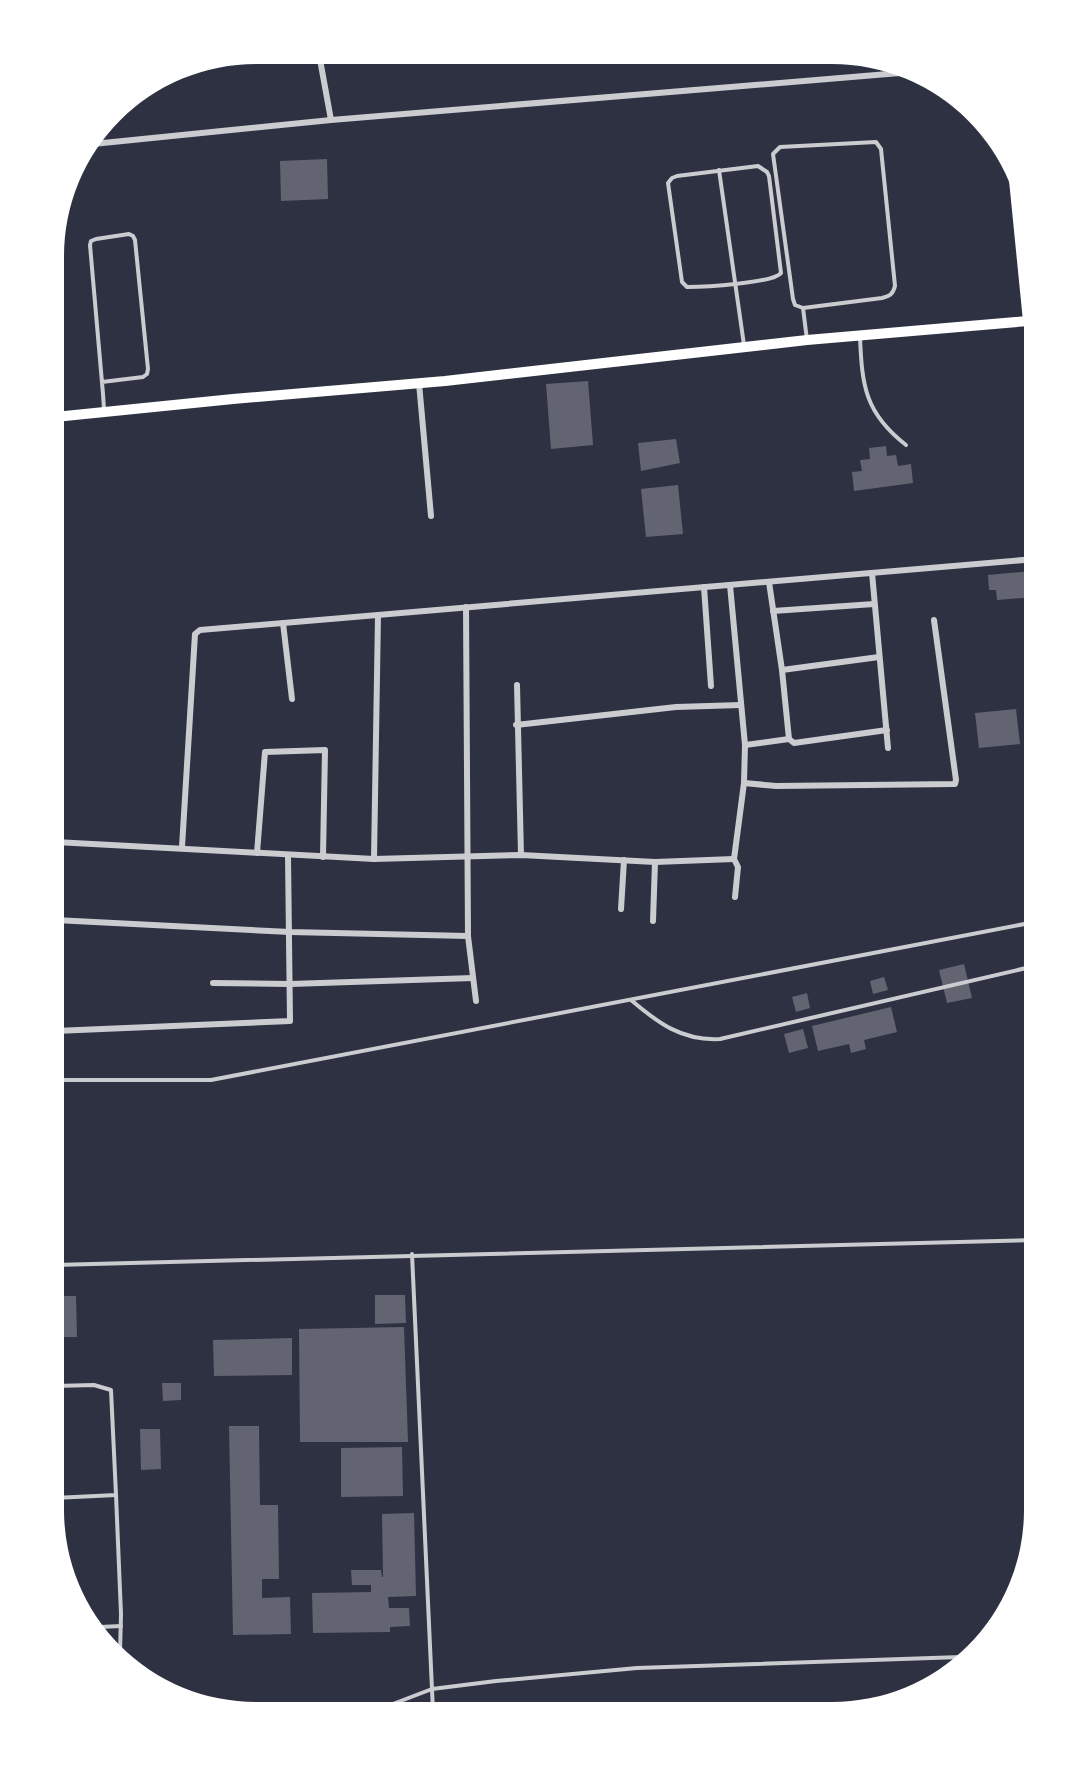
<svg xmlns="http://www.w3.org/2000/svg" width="1089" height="1766" font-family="Lato,sans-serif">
<rect width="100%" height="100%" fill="#2d3142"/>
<!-- building -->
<g fill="#626471">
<polygon points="327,159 328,199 281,201 280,161"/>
<polygon points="588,381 593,445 551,449 546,384"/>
<polygon points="676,439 680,463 641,471 638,443"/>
<polygon points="886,446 887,456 896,455 898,466 911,464 913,483 854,491 852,472 862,471 860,460 870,459 869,448"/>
<polygon points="678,485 683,534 646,537 641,489"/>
<polygon points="1032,571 1034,597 997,600 996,590 989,590 988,575"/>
<polygon points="1016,709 1020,744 979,748 975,713"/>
<polygon points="964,964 972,998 947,1003 939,970"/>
<polygon points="884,977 888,990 873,994 870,981"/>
<polygon points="807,993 810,1008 796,1012 792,997"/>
<polygon points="891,1007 897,1032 864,1040 866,1049 851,1053 849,1044 818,1051 812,1026"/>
<polygon points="803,1029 808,1048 789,1053 784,1034"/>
<polygon points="375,1295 405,1295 406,1323 375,1324"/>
<polygon points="54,1296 76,1296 77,1337 54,1337"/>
<polygon points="404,1327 408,1442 300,1442 299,1329"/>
<polygon points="292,1338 292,1375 214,1376 213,1340"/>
<polygon points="162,1383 181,1383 181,1400 163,1401"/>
<polygon points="229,1426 259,1426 260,1505 278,1505 279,1579 262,1579 262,1598 290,1597 291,1634 233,1635"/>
<polygon points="140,1429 160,1429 161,1469 141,1470"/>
<polygon points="402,1447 403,1496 341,1497 341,1448"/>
<polygon points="414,1513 416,1596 388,1597 389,1608 409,1608 410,1626 390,1627 390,1632 313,1633 312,1593 371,1592 371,1585 352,1585 351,1570 381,1570 382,1577 383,1577 382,1514"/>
</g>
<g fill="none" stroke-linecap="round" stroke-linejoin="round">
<!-- service -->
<g stroke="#caccd0" stroke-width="4">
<path d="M758,166L767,172L769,176L781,273C774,283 703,287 687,287L682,282L668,183L672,178L677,176Z"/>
<polyline points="719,170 744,345"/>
<path d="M803,308L882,298C890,296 893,294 895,286L881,149L876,142L780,147L773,154L793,299L795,305L803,308L807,340"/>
<path d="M860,337C862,386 865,413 906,445"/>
<polyline points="102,382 143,377 147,374 148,369 135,240 133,236 129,234 96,239 91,241 90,245 103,394 104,409"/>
<path d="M631,1000C658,1023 682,1041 720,1039L1035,966"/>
<polyline points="55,1080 211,1080 1035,922"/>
<polyline points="412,1254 433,1711"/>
<polyline points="54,1265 1035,1240"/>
<polyline points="116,1495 121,1614 120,1653"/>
<polyline points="54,1498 116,1495 111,1390 94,1385 54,1386"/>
<polyline points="100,1627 121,1626"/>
<polyline points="352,1711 385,1707 432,1689 496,1681 637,1668 961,1657"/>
</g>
<!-- minor -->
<g stroke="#caccd0" stroke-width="6">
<polyline points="319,54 331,120"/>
<polyline points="93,144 331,120 900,73"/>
<polyline points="1023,273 1035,272"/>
<polyline points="1028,321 1035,377"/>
<polyline points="419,383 431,516"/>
<polyline points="872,573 888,748"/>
<polyline points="769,582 782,670 789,739 794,743 887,730"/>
<polyline points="730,585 745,745 744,783 734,859 738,867 735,897"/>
<polyline points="704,587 711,686"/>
<polyline points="466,607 468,936 476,1001"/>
<polyline points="773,611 874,604"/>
<polyline points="283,623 292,699"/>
<polyline points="782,670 879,657"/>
<polyline points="517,685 521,855"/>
<polyline points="516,725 676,707 741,705"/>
<polyline points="745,745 789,739"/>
<polyline points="744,783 776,786 955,784 956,780 934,620"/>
<polyline points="55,842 374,859 521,855 655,862 734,859"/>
<polyline points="182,847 195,634 200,630 1035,559"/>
<polyline points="257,853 265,752 325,750 323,857"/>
<polyline points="374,859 378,615"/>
<polyline points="621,909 624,860"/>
<polyline points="55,920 290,932 468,936"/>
<polyline points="653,921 655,862"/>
<polyline points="213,983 290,984 473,978"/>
<polyline points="55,1023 55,1031 290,1021 288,856"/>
</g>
<!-- secondary -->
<polyline stroke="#fff" stroke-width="10" points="55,417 233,399 445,381 807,340 1028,321 1013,170"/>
</g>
<!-- crop -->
<path d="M0 0H1089V1766H0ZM256 64H832A192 192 0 0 1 1024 256V1510A192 192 0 0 1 832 1702H256A192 192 0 0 1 64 1510V256A192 192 0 0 1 256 64Z" fill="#fff" fill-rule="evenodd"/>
</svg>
